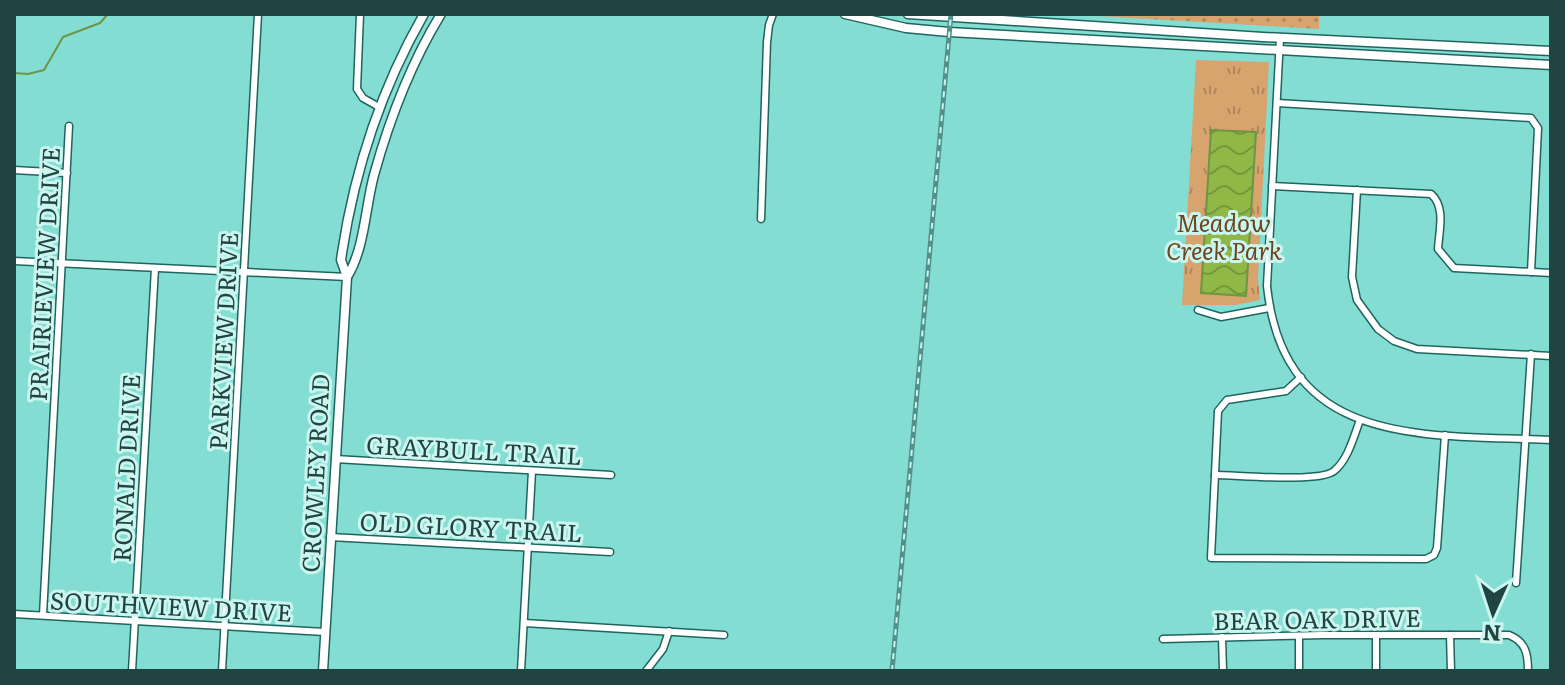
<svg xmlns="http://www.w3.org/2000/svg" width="1565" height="685" font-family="Literata,serif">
<defs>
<pattern id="grass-dots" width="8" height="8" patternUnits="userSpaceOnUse" patternTransform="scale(2)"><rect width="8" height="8" fill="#d7a46e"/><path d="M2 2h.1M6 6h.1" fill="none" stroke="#ae875c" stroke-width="1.8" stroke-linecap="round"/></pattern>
<pattern id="park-tufts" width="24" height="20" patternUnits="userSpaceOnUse" patternTransform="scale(2)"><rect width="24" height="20" fill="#d7a46e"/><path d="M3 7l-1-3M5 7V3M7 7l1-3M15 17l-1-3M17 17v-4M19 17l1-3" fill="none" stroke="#ae875c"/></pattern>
<pattern id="water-waves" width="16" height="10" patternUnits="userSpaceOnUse" patternTransform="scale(2)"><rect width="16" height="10" fill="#8fb846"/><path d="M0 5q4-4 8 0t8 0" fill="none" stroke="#74973c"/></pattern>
</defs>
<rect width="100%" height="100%" fill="#84ddd3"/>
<!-- grass -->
<polygon fill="url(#grass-dots)" points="1065,14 1319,14 1319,29"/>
<!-- park -->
<polygon fill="url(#park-tufts)" points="1196,60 1269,62 1258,278 1260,300 1236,305 1182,305"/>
<!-- water -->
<polygon fill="url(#water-waves)" stroke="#6d9544" stroke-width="2" points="1211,130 1256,132 1246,296 1201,293"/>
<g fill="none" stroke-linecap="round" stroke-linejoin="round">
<!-- stream -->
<polyline stroke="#6d9544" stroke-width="2" points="14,73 28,74 44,70 63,37 100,23 108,14"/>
<!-- minor casing -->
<g stroke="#1f655f" stroke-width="9">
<g id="minor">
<polyline points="360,14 357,89 363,98 379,107"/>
<path d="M1280,38L1267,286C1284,450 1426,434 1551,440"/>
<polyline points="1277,103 1531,118 1538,128 1531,272"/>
<polyline points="14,170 67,173"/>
<path d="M1272,186L1431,194C1446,207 1439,231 1438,249L1454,268L1551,273"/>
<polyline points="1357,190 1352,277 1357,300 1378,329 1394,341 1417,349 1551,356"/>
<polyline points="761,219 767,42 769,25 773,14"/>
<polyline points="14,261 347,277"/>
<polyline points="1198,310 1221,317 1269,308"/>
<polyline points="1301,377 1286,391 1227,400 1218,411 1211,558 1426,559 1434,555 1437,548 1445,435"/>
<polyline points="335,459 611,475"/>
<path d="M1215,475C1238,475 1319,483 1334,471C1348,460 1354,436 1360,420"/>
<polyline points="330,537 610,552"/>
<polyline points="1516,583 1531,354"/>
<polyline points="14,614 325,632"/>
<polyline points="43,615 69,126"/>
<polyline points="524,623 724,635"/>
<polyline points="1376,635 1376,671"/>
<polyline points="1450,635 1451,671"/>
<polyline points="1299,636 1299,671"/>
<polyline points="1222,637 1223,671"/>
<path d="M1163,639L1323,635H1509C1526,642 1528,654 1528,671"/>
<polyline points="132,671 155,268"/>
<polyline points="222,671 258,14"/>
<polyline points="521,671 532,471"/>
<polyline points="646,671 663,649 669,631"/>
</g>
</g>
<!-- secondary casing -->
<g stroke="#1f655f" stroke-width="11">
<g id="secondary">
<polyline points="845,14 906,28 949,32 1551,65"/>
<polyline points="908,14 1263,37 1551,51"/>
<path d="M347,277C365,248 365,208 374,175C389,121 411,63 441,14"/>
<path d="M323,671L347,277L341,260L342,253C355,168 381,89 424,14"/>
</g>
</g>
<!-- minor -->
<use href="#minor" stroke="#fff" stroke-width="6"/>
<!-- secondary -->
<use href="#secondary" stroke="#fff" stroke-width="8"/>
<!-- rail casing -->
<g stroke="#52918b" stroke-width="5">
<polyline id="rail" points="892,671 951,14"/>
</g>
<!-- rail -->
<use href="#rail" stroke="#cbf5ef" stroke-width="2" stroke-dasharray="6" stroke-linecap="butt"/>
</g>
<g text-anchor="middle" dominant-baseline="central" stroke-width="6" stroke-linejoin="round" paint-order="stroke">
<!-- park labels -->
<g font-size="24" font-style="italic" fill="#6a4720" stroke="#cbf5ef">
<text x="1224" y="221">Meadow<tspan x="1224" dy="28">Creek Park</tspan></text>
</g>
<!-- street labels -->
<g font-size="24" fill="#1f4441" stroke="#cbf5ef">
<text transform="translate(43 274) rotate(-87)">PRAIRIEVIEW DRIVE</text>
<text transform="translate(222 341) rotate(-87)">PARKVIEW DRIVE</text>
<text transform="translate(474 449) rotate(3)">GRAYBULL TRAIL</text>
<text transform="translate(125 468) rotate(-87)">RONALD DRIVE</text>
<text transform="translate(314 473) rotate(-87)">CROWLEY ROAD</text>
<text transform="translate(471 526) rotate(3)">OLD GLORY TRAIL</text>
<text transform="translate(171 605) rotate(3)">SOUTHVIEW DRIVE</text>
<text transform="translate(1317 618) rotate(-1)">BEAR OAK DRIVE</text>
</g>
</g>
<!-- border -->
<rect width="1565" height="685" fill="none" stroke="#1f4441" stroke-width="32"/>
<!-- north arrow -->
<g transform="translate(1493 613) rotate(183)" stroke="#cbf5ef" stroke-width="6" paint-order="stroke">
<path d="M0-6L14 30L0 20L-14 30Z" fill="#1f4441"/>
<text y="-12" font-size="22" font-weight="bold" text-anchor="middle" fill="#1f4441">N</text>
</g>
</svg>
